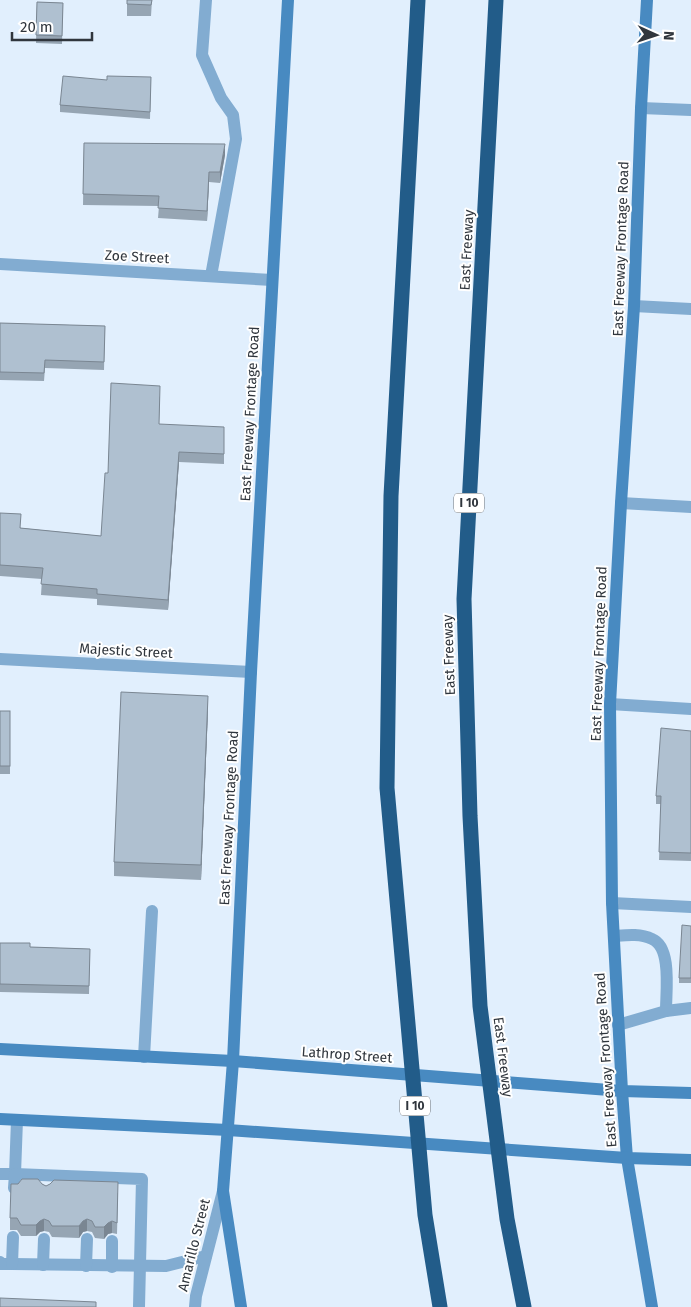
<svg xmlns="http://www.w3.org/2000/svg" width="691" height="1307" font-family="'Fira Sans',sans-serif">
<rect width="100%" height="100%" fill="#e1effd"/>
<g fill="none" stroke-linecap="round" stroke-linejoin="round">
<!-- lane -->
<g stroke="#82acd1" stroke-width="12">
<polyline points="206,0 202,55 221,98 233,115 236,139 211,276"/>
<polyline points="641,108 691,110"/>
<polyline points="621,503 691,507"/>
<polyline points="612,903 691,907"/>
<path d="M614,936C626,935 640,933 652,939C672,947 666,991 666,1011"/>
<polyline points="618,1025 666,1011 691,1008"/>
<polyline points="144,1057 152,911"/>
<polyline points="0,1174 15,1174 17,1120"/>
<polyline points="14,1188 15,1174 142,1179 139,1307"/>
<polyline points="0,1262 1,1264 12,1264 166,1266 206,1256"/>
<polyline points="12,1264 13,1237"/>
<polyline points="43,1265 44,1239"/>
<polyline points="86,1266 87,1239"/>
<polyline points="112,1267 112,1241"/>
</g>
<!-- street -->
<g stroke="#82acd1" stroke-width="12">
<polyline points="0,264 272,280"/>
<polyline points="634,306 691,309"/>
<polyline points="0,659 251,672"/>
<polyline points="610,704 691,709"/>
<polyline points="195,1307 196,1296 223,1191"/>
</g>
<!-- secondary -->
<g stroke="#488ac1" stroke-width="12">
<polyline points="647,0 641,108 634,306 621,503 610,704 612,903 622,1091 627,1158 652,1307"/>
<polyline points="0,1049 233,1061 622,1091 691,1093"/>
<polyline points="0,1119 228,1130 627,1158 691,1160"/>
<polyline points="241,1307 223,1191 233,1061 251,672 288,0"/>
</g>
<!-- highway -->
<g stroke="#225c89" stroke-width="15">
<polyline points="418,0 391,496 387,788 425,1215 440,1307"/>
<polyline points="496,0 464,599 470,816 480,1006 507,1219 524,1307"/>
</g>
</g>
<!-- wall -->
<g fill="#96a5b3">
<polygon points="127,0 152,0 151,16 127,16"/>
<polygon points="37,2 63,3 62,44 36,43"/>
<polygon points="151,77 150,119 60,112 60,105 107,80"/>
<polygon points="84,143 225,155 220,183 209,182 207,221 158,218 159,206 83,205"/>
<polygon points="0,323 105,326 104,370 45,368 44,381 0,380"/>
<polygon points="160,396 159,424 224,437 224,464 179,462 168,610 97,605 97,599 41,595 42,579 0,576 0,513 21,528 101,536 108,473"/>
<polygon points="208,710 201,880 114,876 114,862"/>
<rect x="0" y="711" width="10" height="63"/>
<polygon points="691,731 691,861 659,860 661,804 656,804 656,796"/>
<polygon points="691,926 691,983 679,983 679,978"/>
<polygon points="0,943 30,947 90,949 89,994 0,992"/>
<polygon points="42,1184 46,1186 118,1193 117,1234 112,1233 108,1234 104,1239 95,1238 92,1232 87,1231 83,1232 79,1238 52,1237 49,1232 44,1231 40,1232 36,1236 21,1236 17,1230 10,1230 10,1218"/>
</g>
<!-- shaded-wall -->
<g fill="#7a8692">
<polygon points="225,144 225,155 220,183 220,172"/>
<polygon points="209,172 209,182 207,221 207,211"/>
<polygon points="179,452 179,462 168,610 168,600"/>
<polygon points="208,696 208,710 201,880 201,865"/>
<polygon points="44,1219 44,1231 40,1232 36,1236 36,1225 40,1221"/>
<polygon points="87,1219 87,1231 83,1232 79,1238 79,1226 83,1221"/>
<polygon points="112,1221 112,1233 108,1234 104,1239 104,1227 108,1223"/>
</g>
<!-- building -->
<g fill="#afc0d0" stroke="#7a8692">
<polygon points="127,0 152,0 151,5 127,4"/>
<polygon points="37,2 63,3 62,36 36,35"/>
<polygon points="63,76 107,80 107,76 151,77 150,112 60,105"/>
<polygon points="84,143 225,144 220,172 209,172 207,211 158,208 159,196 83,194"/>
<polygon points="0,323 105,326 104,362 45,360 44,373 0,372"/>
<polygon points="111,383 160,386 159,424 224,427 224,454 179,452 168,600 97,594 97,589 41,584 43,568 0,565 0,513 21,514 20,528 101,536 105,473 108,473"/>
<polygon points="121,692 208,696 201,865 114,862"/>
<rect x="0" y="711" width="10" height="55"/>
<polygon points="661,728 691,731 691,853 659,852 661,796 656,796"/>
<polygon points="682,925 691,926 691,978 679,978"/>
<polygon points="0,943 30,943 30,947 90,949 89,986 0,984"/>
<polygon points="22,1179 38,1179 42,1184 46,1186 50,1184 54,1180 118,1182 117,1223 112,1221 108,1223 104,1227 95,1227 92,1221 87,1219 83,1221 79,1226 52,1226 49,1221 44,1219 40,1221 36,1225 21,1225 17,1218 10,1218 11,1184 18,1184"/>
<polygon points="0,1298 96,1302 96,1307 0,1307"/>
</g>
<g text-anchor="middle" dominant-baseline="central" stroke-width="4" stroke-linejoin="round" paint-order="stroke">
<!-- shield labels -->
<g fill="#fff" stroke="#6e7277" stroke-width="1">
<rect x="454" y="493.5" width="30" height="19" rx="4"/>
<rect x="400" y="1096.5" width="30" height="19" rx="4"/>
</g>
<g font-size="12" font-weight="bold" fill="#30363d">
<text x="469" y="503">I 10</text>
<text x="415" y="1106">I 10</text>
</g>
<!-- street labels -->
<g font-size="14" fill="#30363d" stroke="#fff">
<text transform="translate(621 249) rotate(-88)">East Freeway Frontage Road</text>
<text transform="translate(467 250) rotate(-87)">East Freeway</text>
<text transform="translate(137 257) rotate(3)">Zoe Street</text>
<text transform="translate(250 414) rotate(-87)">East Freeway Frontage Road</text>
<text transform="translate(126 651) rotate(3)">Majestic Street</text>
<text transform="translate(599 654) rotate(-88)">East Freeway Frontage Road</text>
<text transform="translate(449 655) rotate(-92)">East Freeway</text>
<text transform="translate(229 818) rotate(-87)">East Freeway Frontage Road</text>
<text transform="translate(347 1055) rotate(4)">Lathrop Street</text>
<text transform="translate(503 1057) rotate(83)">East Freeway</text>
<text transform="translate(606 1060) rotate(-94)">East Freeway Frontage Road</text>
<text transform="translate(194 1245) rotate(-76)">Amarillo Street</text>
</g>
</g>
<!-- north arrow -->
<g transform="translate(656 35) rotate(93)" stroke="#ffffff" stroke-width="4" paint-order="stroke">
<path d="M0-4L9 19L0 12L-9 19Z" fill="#30363d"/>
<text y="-8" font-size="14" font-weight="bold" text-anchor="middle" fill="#30363d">N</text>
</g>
<!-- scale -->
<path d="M12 32v8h80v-8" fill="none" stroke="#30363d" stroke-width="2.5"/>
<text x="20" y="32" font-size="15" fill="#30363d" stroke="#ffffff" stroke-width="4" paint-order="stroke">20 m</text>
</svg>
